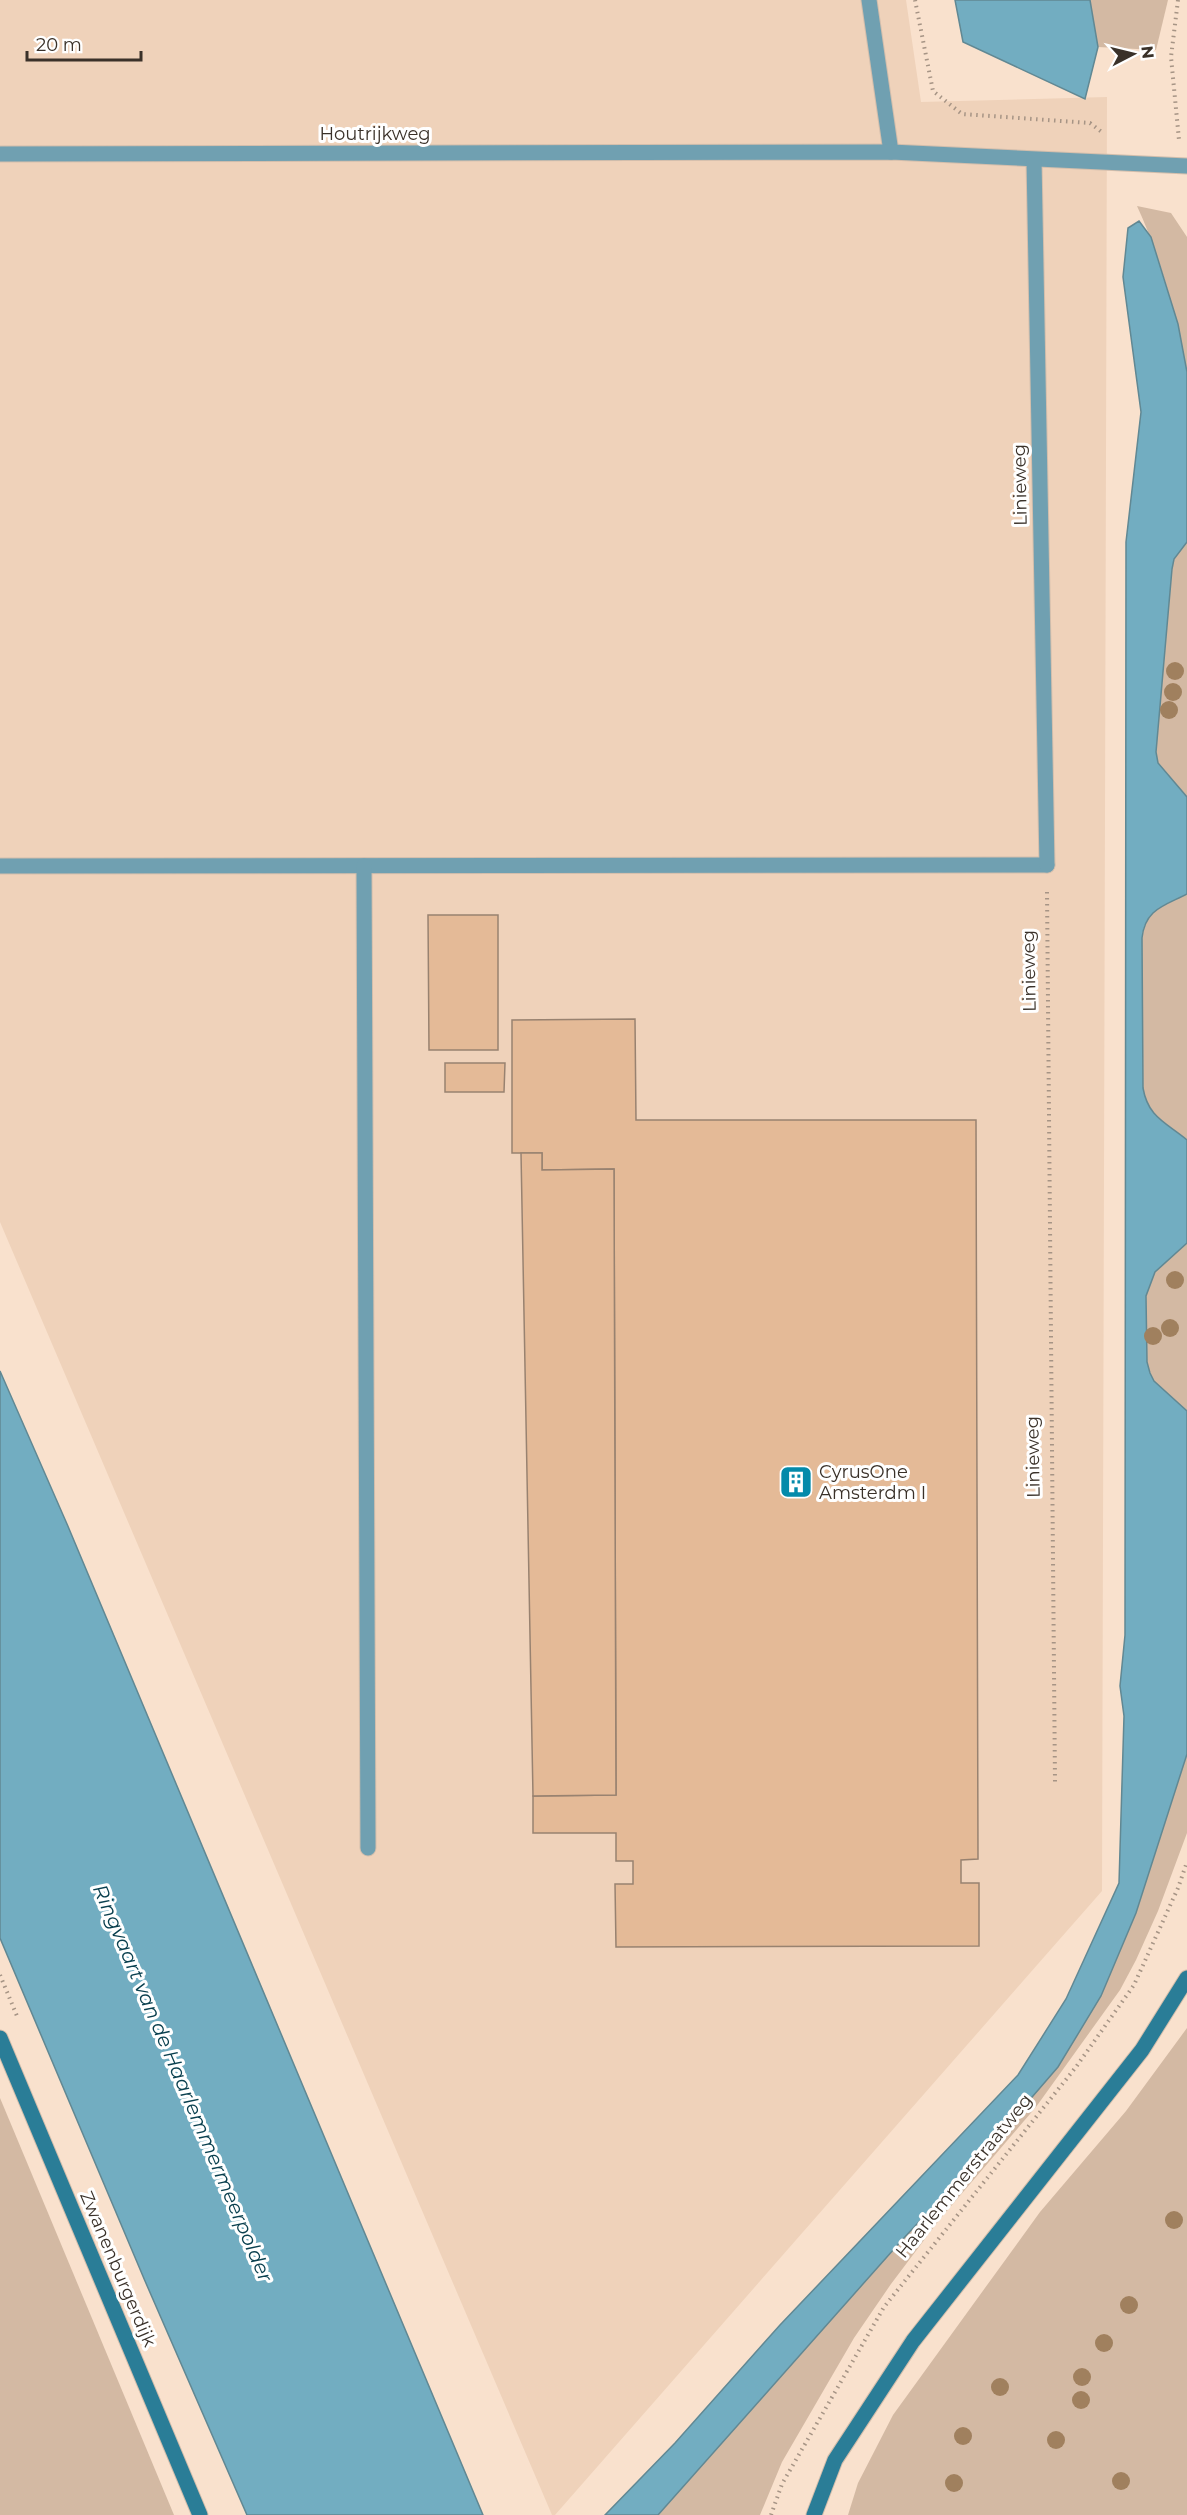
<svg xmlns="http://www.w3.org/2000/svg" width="1187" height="2515" font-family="Montserrat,sans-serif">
<rect width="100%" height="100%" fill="#f9e1cd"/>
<!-- built -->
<polygon fill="#efd2ba" points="0,0 906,0 921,102 1107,97 1102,1891 555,2515 552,2515 0,1222"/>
<!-- green -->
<g fill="#d3b9a3">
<polygon points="1090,0 1168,0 1156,50 1098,47"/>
<path d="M1137,206L1171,213L1187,237V372C1176,315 1161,258 1137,206Z"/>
<polygon points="1187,542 1187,797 1158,763 1156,752 1172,569 1174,559"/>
<path d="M1187,894V1140C1165,1122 1148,1117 1143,1088L1142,938C1145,909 1164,906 1187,894Z"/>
<polygon points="1187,1243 1187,1411 1154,1381 1150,1373 1147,1362 1146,1296 1155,1272"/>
<polygon points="1187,1754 1187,1833 1158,1911 1136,1960 1120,1990 1036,2107 940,2219 891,2284 854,2338 782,2462 760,2515 658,2515 902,2240 989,2147 1101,1996 1136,1913"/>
<polygon points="1187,2028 1187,2515 848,2515 858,2483 893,2415 1040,2212 1126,2111"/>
<polygon points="0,2098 13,2129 174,2515 0,2515"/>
</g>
<!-- water -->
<g fill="#72adc1" stroke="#618893" stroke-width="1.5">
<polygon points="955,0 1090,0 1098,47 1085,99 963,42"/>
<path d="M1139,221L1151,237L1178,324L1187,372V542L1174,559L1172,569L1156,752L1158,763L1187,797V894C1164,906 1145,909 1142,938L1143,1088C1148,1117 1165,1122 1187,1140V1243L1155,1272L1146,1296L1147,1362L1150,1373L1154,1381L1187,1411V1754L1136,1913L1101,1996L1058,2067L989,2147L902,2240L658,2515H605L675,2443L780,2325L1018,2075L1066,1999L1119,1883L1124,1716L1120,1686L1125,1635L1126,542L1141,412L1123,277L1128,228Z"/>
<polygon points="0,1371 67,1524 483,2515 247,2515 145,2281 0,1938"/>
</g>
<!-- building -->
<g fill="#e4ba97" stroke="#988270" stroke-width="1.5">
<polygon points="428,915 498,915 498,1050 429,1050"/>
<polygon points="635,1019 636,1120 976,1120 978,1859 961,1860 961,1883 979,1883 979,1946 616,1947 615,1884 633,1884 633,1861 616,1861 616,1833 533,1833 533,1796 616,1795 614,1169 542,1170 542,1153 512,1153 512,1020"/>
<polygon points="445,1063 505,1063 504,1092 445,1092"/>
<polygon points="521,1153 542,1153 542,1170 614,1169 616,1795 533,1796"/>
</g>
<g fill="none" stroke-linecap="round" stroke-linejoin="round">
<!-- lane casing -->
<g stroke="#d3beac" stroke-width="17">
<g id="lane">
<polyline points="0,866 1047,865"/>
<polyline points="364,866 368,1848"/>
</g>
</g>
<!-- street casing -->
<g stroke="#d3beac" stroke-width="17">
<g id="street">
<polyline points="869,0 891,152"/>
<polyline points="0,154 891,152 1187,166"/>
<polyline points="1034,160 1047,865"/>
</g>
</g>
<!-- secondary casing -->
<g stroke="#d3beac" stroke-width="17">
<g id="secondary">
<polyline points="0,2038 200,2515"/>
<polyline points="814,2515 835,2460 913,2341 1142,2050 1187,1978"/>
</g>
</g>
<!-- path -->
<g stroke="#a69485" stroke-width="4" stroke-dasharray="1.5 4.5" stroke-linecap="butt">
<polyline points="915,0 933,91 962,114 1090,123 1103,133"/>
<polyline points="1178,0 1171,57 1179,140"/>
<polyline points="1047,892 1055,1782"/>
<polyline points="0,1975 17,2016"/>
<polyline points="771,2515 782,2484 884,2307 1076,2067 1134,1985 1178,1888 1187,1862"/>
</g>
<!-- lane -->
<use href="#lane" stroke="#70a0b1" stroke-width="15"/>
<!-- street -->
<use href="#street" stroke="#70a0b1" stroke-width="15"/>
<!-- secondary -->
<use href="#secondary" stroke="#2a7d97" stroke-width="15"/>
</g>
<!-- trees -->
<g fill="#a0805e">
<circle cx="1175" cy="671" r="9"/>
<circle cx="1173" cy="692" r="9"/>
<circle cx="1169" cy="710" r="9"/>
<circle cx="1175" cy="1280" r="9"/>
<circle cx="1170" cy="1328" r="9"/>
<circle cx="1153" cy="1336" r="9"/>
<circle cx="1174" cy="2220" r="9"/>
<circle cx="1129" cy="2305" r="9"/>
<circle cx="1104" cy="2343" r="9"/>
<circle cx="1082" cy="2377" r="9"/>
<circle cx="1000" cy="2387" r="9"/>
<circle cx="1081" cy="2400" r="9"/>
<circle cx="963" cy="2436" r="9"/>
<circle cx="1056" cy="2440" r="9"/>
<circle cx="1121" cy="2481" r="9"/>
<circle cx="954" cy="2483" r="9"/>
</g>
<!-- icons -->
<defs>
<g id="building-square" transform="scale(1.725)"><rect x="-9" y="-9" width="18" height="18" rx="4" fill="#048aaa" stroke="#fff"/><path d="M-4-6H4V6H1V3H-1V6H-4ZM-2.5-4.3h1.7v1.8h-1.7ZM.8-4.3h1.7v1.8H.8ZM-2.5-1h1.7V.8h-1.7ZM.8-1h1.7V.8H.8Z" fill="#fff"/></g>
</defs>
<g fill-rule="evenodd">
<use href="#building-square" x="796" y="1482"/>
</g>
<g text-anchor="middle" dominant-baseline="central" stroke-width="6" stroke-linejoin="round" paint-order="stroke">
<!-- street labels -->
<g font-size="18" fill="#3a3129" stroke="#fff">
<text x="375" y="134">Houtrijkweg</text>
<text transform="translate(1020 485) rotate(-91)">Linieweg</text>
<text transform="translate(1029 971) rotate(-91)">Linieweg</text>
<text transform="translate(1033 1457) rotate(-91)">Linieweg</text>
<text transform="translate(964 2176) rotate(-51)">Haarlemmerstraatweg</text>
<text transform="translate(118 2269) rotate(67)">Zwanenburgerdijk</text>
</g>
<!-- poi labels -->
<g font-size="18" fill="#3a3129" stroke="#fff" text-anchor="start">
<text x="819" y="1472">CyrusOne<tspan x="819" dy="21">Amsterdm I</tspan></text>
</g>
<!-- water labels -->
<g font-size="20" font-style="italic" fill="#0a404f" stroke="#fff">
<text transform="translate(183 2083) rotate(67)">Ringvaart van de Haarlemmermeerpolder</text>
</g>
</g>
<!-- north arrow -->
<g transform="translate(1133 54) rotate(83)" stroke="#ffffff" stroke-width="4.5" paint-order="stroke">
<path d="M0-4.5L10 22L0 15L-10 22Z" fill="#3a3129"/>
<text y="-9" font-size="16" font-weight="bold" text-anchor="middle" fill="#3a3129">N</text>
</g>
<!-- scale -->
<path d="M27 51v9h114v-9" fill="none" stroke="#3a3129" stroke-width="3"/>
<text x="36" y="51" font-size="18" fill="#3a3129" stroke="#ffffff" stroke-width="4.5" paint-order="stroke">20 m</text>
</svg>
